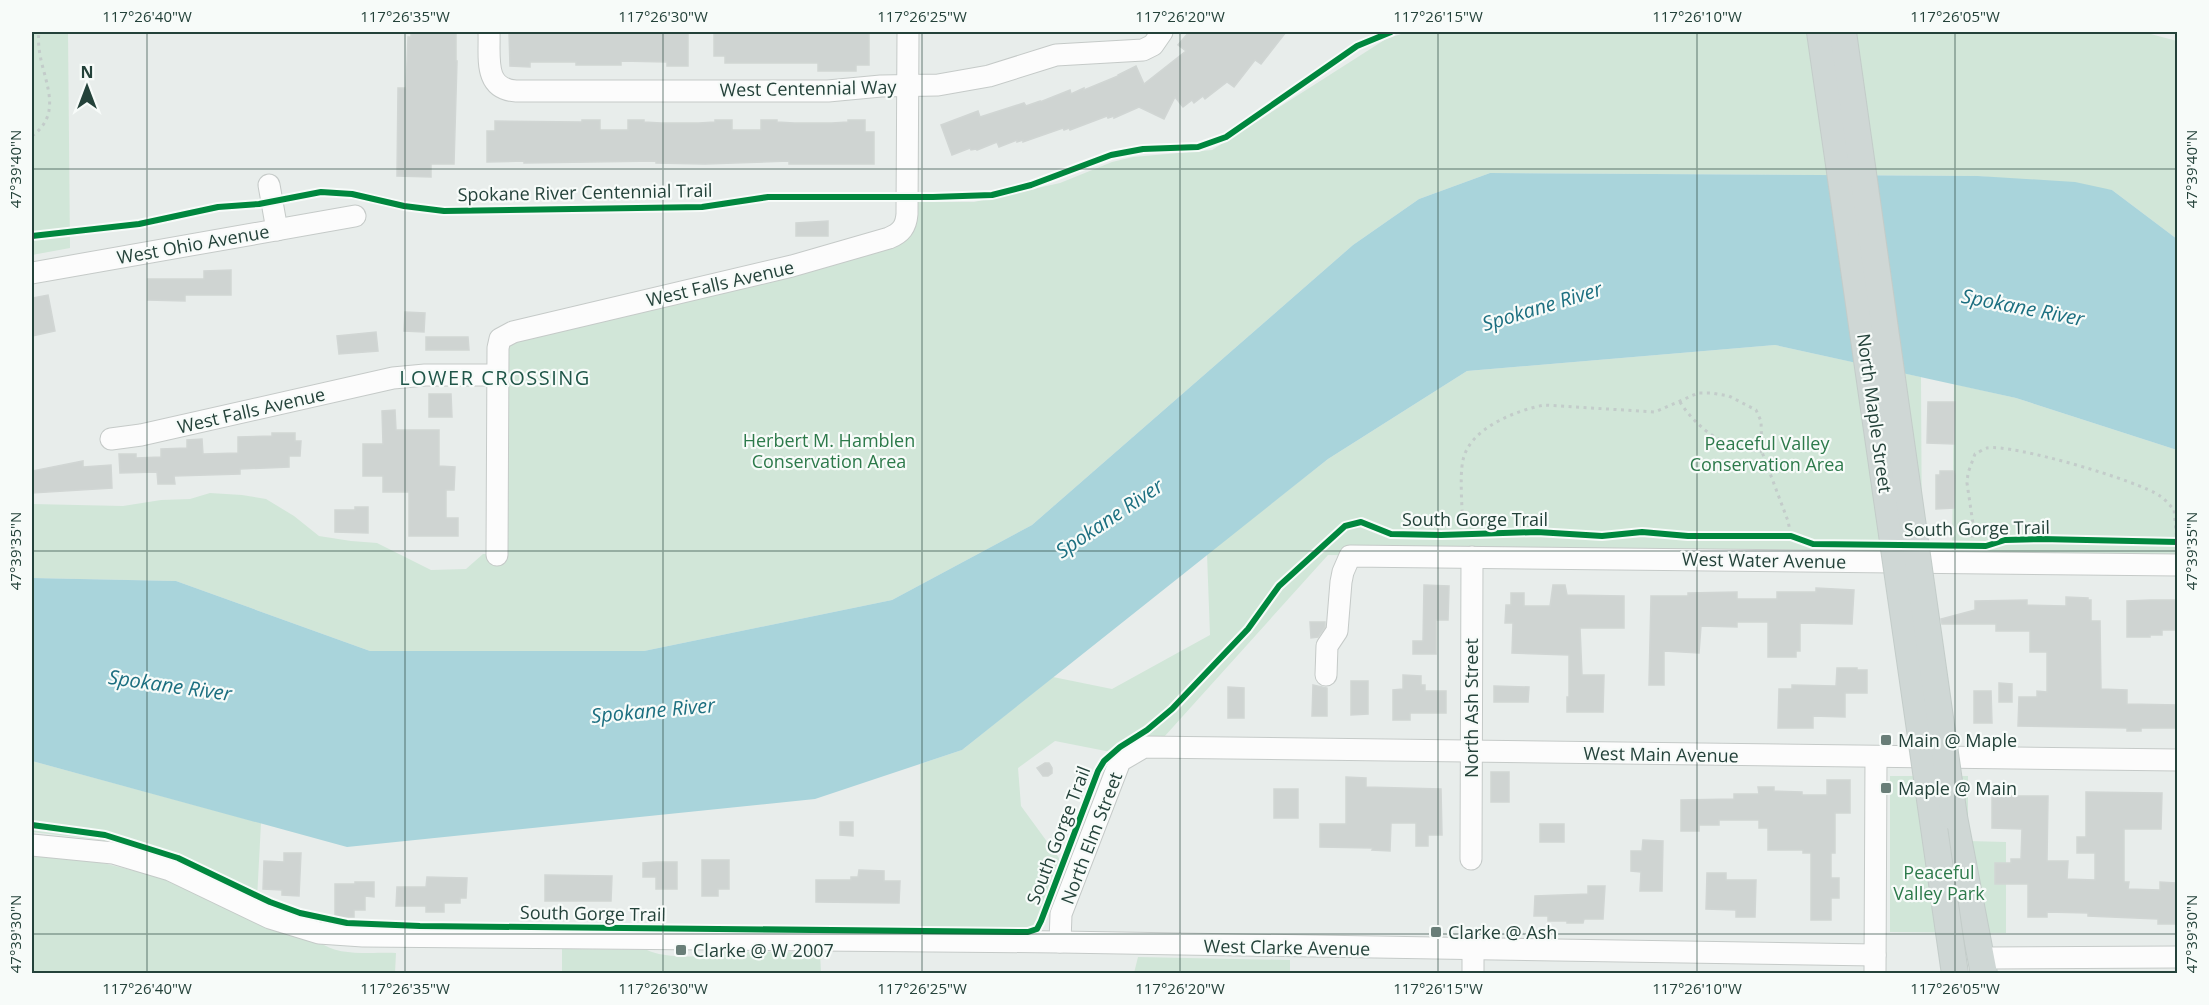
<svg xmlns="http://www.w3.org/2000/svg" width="2209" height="1005" font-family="'Open Sans',sans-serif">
<rect width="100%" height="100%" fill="#e8edeb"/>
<!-- green -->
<g fill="#d1e6d8">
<polygon points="32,32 68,32 70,248 32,255"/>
<polygon points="1407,32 2143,32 2177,41 2177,239 2112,190 1978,176 1490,173 1419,199 1353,245 1032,525 892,600 644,651 370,651 176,581 32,578 32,504 123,506 161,500 190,499 210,493 242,495 266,499 294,516 319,536 351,541 377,543 431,570 466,569 483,554 506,554 507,341 888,245 915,202 974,202 1060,183 1112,162 1133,157 1212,150 1386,39"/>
<polygon points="1775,345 1921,377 1922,562 1328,555 1164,737 1143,742 1121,754 1055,741 1018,768 1021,806 1067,869 1047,920 1040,933 921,935 920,764 962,750 1053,677 1112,689 1210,635 1207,554 1328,459 1467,371"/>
<polygon points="1954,384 2016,398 2177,450 2177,565 1952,562"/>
<polygon points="32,761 261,823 257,899 171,859 100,840 32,832"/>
<polygon points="1890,776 1968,776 1968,841 2006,842 2006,933 1890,932"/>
<path d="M32,851L107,864L170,880L320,942C337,957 373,952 396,953L395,973L32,974Z"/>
<path d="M562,949L647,950C663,958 702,959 718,951L820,953L821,973H562Z"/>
<polygon points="1138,957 1290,960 1290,973 1134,973"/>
</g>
<!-- water -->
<polygon fill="#a9d4db" points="1490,173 1978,176 2075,182 2112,190 2177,239 2177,450 2016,398 1775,345 1467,371 1328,459 962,750 815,799 347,847 32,761 32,578 176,581 370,651 644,651 892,600 1032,525 1353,245 1419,199"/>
<!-- building -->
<g fill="#cfd4d2" stroke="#d1d6d4" stroke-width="1.5">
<polygon points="411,32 456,32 456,61 457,61 454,164 431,164 431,177 397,176 398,88 406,88 408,37 411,37"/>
<polygon points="509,32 688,32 688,66 667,66 667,62 621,61 621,65 576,65 576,62 530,62 530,67 510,66"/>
<polygon points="714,32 869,32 869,65 856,65 856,71 818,71 818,63 725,63 725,56 714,56"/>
<polygon points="1189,32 1286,32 1261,64 1255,60 1234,87 1227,82 1205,99 1203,96 1194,103 1192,100 1183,107 1175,97 1164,119 1139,107 1114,118 1114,116 1108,118 1107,116 1070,130 1069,128 1064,130 1063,128 1023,142 1023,140 1017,142 1017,140 999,147 997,142 977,150 976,149 971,150 970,148 952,155 941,125 978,111 980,117 1024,103 1026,106 1040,101 1040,102 1070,90 1071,94 1084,88 1084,90 1118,76 1118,75 1136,66 1144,84 1186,51 1178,45"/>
<polygon points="582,120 600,120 600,130 628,130 628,120 644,120 644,122 661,123 699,123 715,122 715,120 732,120 732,130 761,130 761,120 777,120 777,122 794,123 832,123 848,122 848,120 865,120 865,132 874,132 874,164 789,164 789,161 705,164 656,163 656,161 524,163 524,161 487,162 487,131 495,131 495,121 582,122"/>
<polygon points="828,221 828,236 796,236 796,223"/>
<polygon points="231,270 231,295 185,295 185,301 148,300 148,279 204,279 204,271"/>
<polygon points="48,295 55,331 32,336 32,298"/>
<polygon points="405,312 425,313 424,332 404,331"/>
<polygon points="376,332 378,351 339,354 337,336"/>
<polygon points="426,337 468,337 469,350 426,350"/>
<polygon points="429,394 451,394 452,417 429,417"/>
<polygon points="1928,402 1955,402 1954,444 1927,443"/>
<polygon points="395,410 396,430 439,430 439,466 455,467 454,490 446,490 446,518 458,518 458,536 409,536 409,492 383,492 383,476 363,476 363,444 383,444 382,411"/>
<polygon points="272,433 295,433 295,441 301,441 300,456 289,456 289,467 240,469 240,474 174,476 175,484 158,484 157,472 120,473 119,454 136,454 136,458 161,457 161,449 187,448 187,440 202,439 203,454 238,453 238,437 272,436"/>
<polygon points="83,461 83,467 111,465 112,488 32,493 32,471"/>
<polygon points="1940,471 1954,471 1955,475 1954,508 1936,509 1936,475 1940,475"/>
<polygon points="355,507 368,507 368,533 335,532 335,510 355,510"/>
<polygon points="1424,585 1449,586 1448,620 1436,620 1436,654 1413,654 1413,641 1423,641"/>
<polygon points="1553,585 1565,585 1567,595 1624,596 1624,628 1580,628 1582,675 1604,675 1603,712 1567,712 1567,697 1569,697 1569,655 1512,653 1513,623 1505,623 1506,605 1511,605 1511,593 1524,593 1524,606 1550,606"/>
<polygon points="1816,588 1854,590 1852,624 1800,623 1800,651 1796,651 1796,657 1768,657 1768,622 1737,622 1737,627 1701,626 1699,653 1664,651 1664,685 1649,685 1651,596 1688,596 1688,593 1737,592 1737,599 1777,599 1777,592 1816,592"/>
<polygon points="2066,597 2088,598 2088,600 2091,600 2091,621 2100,621 2101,689 2127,690 2127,704 2178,705 2178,728 2141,728 2141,731 2127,731 2127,728 2018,726 2019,697 2037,697 2037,691 2047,692 2047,652 2030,652 2030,631 1996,631 1996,624 1942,624 1941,619 1975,610 1975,601 2027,600 2027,605 2066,606"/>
<polygon points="2150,600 2178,600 2178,630 2162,630 2162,635 2150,635 2150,637 2127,637 2127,601"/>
<polygon points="1310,622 1325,622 1325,627 1318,637 1311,638"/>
<polygon points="1837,668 1857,668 1857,670 1867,670 1867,693 1845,693 1845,717 1813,716 1813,728 1778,728 1779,689 1792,689 1792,685 1836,686"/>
<polygon points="1403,675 1421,676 1421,685 1425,685 1425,691 1446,691 1446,713 1410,713 1410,720 1393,720 1393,690 1403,689"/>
<polygon points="1351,681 1368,681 1368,714 1351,715"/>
<polygon points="1999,683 2012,684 2012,702 1999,702"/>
<polygon points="1313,685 1327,688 1327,716 1312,716"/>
<polygon points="1494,686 1529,687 1528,702 1494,702"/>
<polygon points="1228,687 1244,688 1244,718 1228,718"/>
<polygon points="1974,691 1991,691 1992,723 1974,723"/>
<polygon points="1045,763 1049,763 1052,768 1052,773 1048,776 1043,776 1037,768"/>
<rect x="1491" y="772" width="18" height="30"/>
<polygon points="1346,777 1366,778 1366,787 1441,789 1442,835 1428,835 1428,846 1416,846 1416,823 1391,823 1390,851 1372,850 1373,848 1320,847 1320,824 1346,824"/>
<polygon points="1827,780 1850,780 1850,813 1835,813 1835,853 1831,853 1831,878 1839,878 1839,898 1831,898 1831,920 1811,920 1811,853 1803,853 1803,850 1768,850 1768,828 1759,828 1759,820 1719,820 1719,825 1699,825 1699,831 1681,831 1681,800 1734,799 1734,794 1759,794 1758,787 1774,787 1774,791 1802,792 1802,795 1827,795"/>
<rect x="1274" y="789" width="24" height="29"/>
<polygon points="2086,792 2162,793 2161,829 2124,829 2124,882 2129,882 2128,889 2160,890 2160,882 2176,883 2176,924 2158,924 2158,919 2088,916 2088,913 2047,912 2047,917 2028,917 2028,884 1995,884 1995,863 2011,863 2011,859 2021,859 2022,829 1992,828 1992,796 2048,796 2047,861 2068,861 2067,879 2095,880 2095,853 2077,853 2077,837 2086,837"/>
<polygon points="840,822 853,822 853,836 840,835"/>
<rect x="1540" y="824" width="24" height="18"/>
<polygon points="1643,840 1663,841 1662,891 1640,891 1641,872 1631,871 1631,851 1642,851"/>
<polygon points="284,853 301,853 299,896 282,895 282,890 263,889 264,861 284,862"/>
<polygon points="702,860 729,860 729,889 718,889 718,896 702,896"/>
<polygon points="656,862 677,862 677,889 656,889 656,877 643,877 643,863"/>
<polygon points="859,870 884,871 884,881 900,881 899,903 816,902 816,880 851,880 851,877 858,877"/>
<polygon points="1707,873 1726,873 1726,880 1756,880 1755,917 1736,917 1736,910 1706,909"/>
<polygon points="545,875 612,876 611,901 545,901"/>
<polygon points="427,877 467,878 466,898 460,898 460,903 444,903 444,912 426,912 426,906 396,906 397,887 426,887"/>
<polygon points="355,882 374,882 374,897 365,896 365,910 354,910 354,917 335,917 335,884 355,884"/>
<polygon points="1588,886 1605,886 1603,919 1584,919 1583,923 1567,923 1567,921 1548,921 1548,916 1534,916 1535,896 1588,894"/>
</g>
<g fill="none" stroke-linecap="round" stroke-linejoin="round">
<!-- minor casing -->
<g stroke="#c5cac8" stroke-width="23">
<g id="minor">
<path d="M489,32C490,57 483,89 516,91H828L881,86L938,85L989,76L1056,55L1143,50L1153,45L1162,32"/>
<polyline points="269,185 277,230"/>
<polyline points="32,273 355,216"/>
<polyline points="111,439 141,435 393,378 425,375 498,375"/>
<path d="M497,555L498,348L500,339L513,332L792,266L889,238C901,233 906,227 907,214L908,32"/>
<polyline points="1326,675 1327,646 1337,631 1341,582 1343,572 1350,556 2178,565"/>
<polyline points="32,845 113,853 170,870 270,918 319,933 363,936 1060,942 1875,955"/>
<polyline points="1471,859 1472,557"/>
<polyline points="1060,942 1061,914 1120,761 1144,747 2178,760"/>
<polyline points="1473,950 1473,974"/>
<polyline points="1988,958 2178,957"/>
<polyline points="1875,974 1876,757"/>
</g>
</g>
<!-- major casing -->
<g stroke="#c3ccc9" stroke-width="28">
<polyline id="major" points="1954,817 1984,974"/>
</g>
<!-- path -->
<g stroke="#c3ccca" stroke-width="3" stroke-dasharray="3 4.5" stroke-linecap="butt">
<path d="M32,136C70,108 34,70 39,32"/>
<path d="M1680,402C1692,421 1712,439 1734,446C1743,449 1753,450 1762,452"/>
<path d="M1463,535C1463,515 1459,478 1463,460C1470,428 1515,411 1544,405L1655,412L1698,393H1712L1729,396L1756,410L1761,421L1762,452L1788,521L1791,536"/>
<path d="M1972,545L1973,524L1967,483L1968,473L1975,454C1978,453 1983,449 1987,448C2010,443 2140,481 2160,496C2165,499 2169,505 2174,509L2177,542"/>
</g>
<!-- minor -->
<use href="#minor" stroke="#fcfcfc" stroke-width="21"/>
<!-- major -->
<use href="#major" stroke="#cfd7d5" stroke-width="26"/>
<!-- major-bridge casing -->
<g stroke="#c3ccc9" stroke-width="28" stroke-linecap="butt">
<g id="major-bridge">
<polyline points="1820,32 1955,974"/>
<polyline points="1843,32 1954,817"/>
</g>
</g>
<!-- major-bridge -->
<use href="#major-bridge" stroke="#cfd7d5" stroke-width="26"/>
<!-- cycleway casing -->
<g stroke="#f7fbf9" stroke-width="10">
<g id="cycleway">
<polyline points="32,236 139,224 218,207 259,204 321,192 352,194 404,206 444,211 702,207 768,197 933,197 992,195 1031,185 1111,155 1143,149 1198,147 1226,137 1357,46 1391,32"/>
<polyline points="32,825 105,835 178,858 270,902 300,913 347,923 420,926 1028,932 1037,929 1041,921 1098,771 1104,761 1120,747 1147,730 1172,709 1248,629 1279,586 1345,526 1361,522 1391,534 1441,535 1537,532 1602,536 1642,532 1688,536 1791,536 1813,544 1986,546 2005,540 2041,539 2178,542"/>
</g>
</g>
<!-- cycleway -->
<use href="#cycleway" stroke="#00873e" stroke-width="6"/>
</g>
<!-- ticks -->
<path fill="none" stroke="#24423a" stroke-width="1.5" stroke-opacity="0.45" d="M147,32V974M405,32V974M663,32V974M922,32V974M1180,32V974M1438,32V974M1697,32V974M1955,32V974M32,169H2178M32,551H2178M32,934H2178"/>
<!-- markers -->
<g fill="#697e78" stroke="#f7fbf9" stroke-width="2">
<rect x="1880" y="734" width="12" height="12" rx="3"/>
<rect x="1880" y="782" width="12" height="12" rx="3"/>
<rect x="1430" y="926" width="12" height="12" rx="3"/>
<rect x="675" y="944" width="12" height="12" rx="3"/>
</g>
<g text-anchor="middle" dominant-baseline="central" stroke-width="4.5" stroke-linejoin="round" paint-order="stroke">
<!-- street labels -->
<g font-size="18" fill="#24423a" stroke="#f7fbf9">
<text transform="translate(808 88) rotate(-1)">West Centennial Way</text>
<text transform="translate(585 192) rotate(-1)">Spokane River Centennial Trail</text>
<text transform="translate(193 244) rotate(-10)">West Ohio Avenue</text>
<text transform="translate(720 283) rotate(-13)">West Falls Avenue</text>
<text transform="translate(251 410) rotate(-13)">West Falls Avenue</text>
<text transform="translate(1875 413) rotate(82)">North Maple Street</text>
<text x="1475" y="519">South Gorge Trail</text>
<text transform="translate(1977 528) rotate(-1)">South Gorge Trail</text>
<text transform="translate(1764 560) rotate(1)">West Water Avenue</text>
<text transform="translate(1471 708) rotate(-90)">North Ash Street</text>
<text transform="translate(1661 754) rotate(1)">West Main Avenue</text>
<text transform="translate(1058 835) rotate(-69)">South Gorge Trail</text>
<text transform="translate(1091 838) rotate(-69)">North Elm Street</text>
<text transform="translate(593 913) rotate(1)">South Gorge Trail</text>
<text transform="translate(1287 947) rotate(1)">West Clarke Avenue</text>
</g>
<!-- park labels -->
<g font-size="18" fill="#2d7a4b" stroke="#f7fbf9">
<text x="829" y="440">Herbert M. Hamblen<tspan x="829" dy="21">Conservation Area</tspan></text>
<text x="1767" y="443">Peaceful Valley<tspan x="1767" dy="21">Conservation Area</tspan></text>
<text x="1939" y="872">Peaceful<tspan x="1939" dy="21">Valley Park</tspan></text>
</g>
<!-- poi labels -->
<g font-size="18" fill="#24423a" stroke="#f7fbf9" text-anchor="start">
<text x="1898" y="740">Main @ Maple</text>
<text x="1898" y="788">Maple @ Main</text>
<text x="1448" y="932">Clarke @ Ash</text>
<text x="693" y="950">Clarke @ W 2007</text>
</g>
<!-- water labels -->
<g font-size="20" font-style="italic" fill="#1c6f80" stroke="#f7fbf9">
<text transform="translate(1542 306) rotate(-17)">Spokane River</text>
<text transform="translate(2023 307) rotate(11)">Spokane River</text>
<text transform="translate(1109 518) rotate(-34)">Spokane River</text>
<text transform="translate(170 685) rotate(8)">Spokane River</text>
<text transform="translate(653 710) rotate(-5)">Spokane River</text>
</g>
<!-- neighbourhood labels -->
<g font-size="20" letter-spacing="1.5" fill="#1f5548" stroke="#f7fbf9">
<text x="495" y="377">LOWER CROSSING</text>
</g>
</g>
<!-- border -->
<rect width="2209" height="1005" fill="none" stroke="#f7fbf9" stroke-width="66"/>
<!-- north arrow -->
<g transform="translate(87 87)" stroke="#f7fbf9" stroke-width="4.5" paint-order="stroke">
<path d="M0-4.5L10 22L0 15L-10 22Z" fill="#24423a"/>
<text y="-9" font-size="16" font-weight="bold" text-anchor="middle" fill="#24423a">N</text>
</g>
<rect x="33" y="33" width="2143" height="939" fill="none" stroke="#24423a" stroke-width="2"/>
<g font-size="15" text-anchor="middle" fill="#24423a">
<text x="147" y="22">117°26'40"W</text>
<text x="405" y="22">117°26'35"W</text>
<text x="663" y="22">117°26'30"W</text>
<text x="922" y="22">117°26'25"W</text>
<text x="1180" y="22">117°26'20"W</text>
<text x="1438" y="22">117°26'15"W</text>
<text x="1697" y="22">117°26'10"W</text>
<text x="1955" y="22">117°26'05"W</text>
<text transform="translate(16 169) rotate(-90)" y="5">47°39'40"N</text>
<text transform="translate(2192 169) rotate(-90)" y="5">47°39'40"N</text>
<text transform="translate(16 551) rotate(-90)" y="5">47°39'35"N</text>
<text transform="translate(2192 551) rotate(-90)" y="5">47°39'35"N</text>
<text transform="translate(16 934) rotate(-90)" y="5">47°39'30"N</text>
<text transform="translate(2192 934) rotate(-90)" y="5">47°39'30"N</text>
<text x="147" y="994">117°26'40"W</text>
<text x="405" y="994">117°26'35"W</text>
<text x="663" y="994">117°26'30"W</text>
<text x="922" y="994">117°26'25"W</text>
<text x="1180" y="994">117°26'20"W</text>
<text x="1438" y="994">117°26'15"W</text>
<text x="1697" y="994">117°26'10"W</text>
<text x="1955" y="994">117°26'05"W</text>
</g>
</svg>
